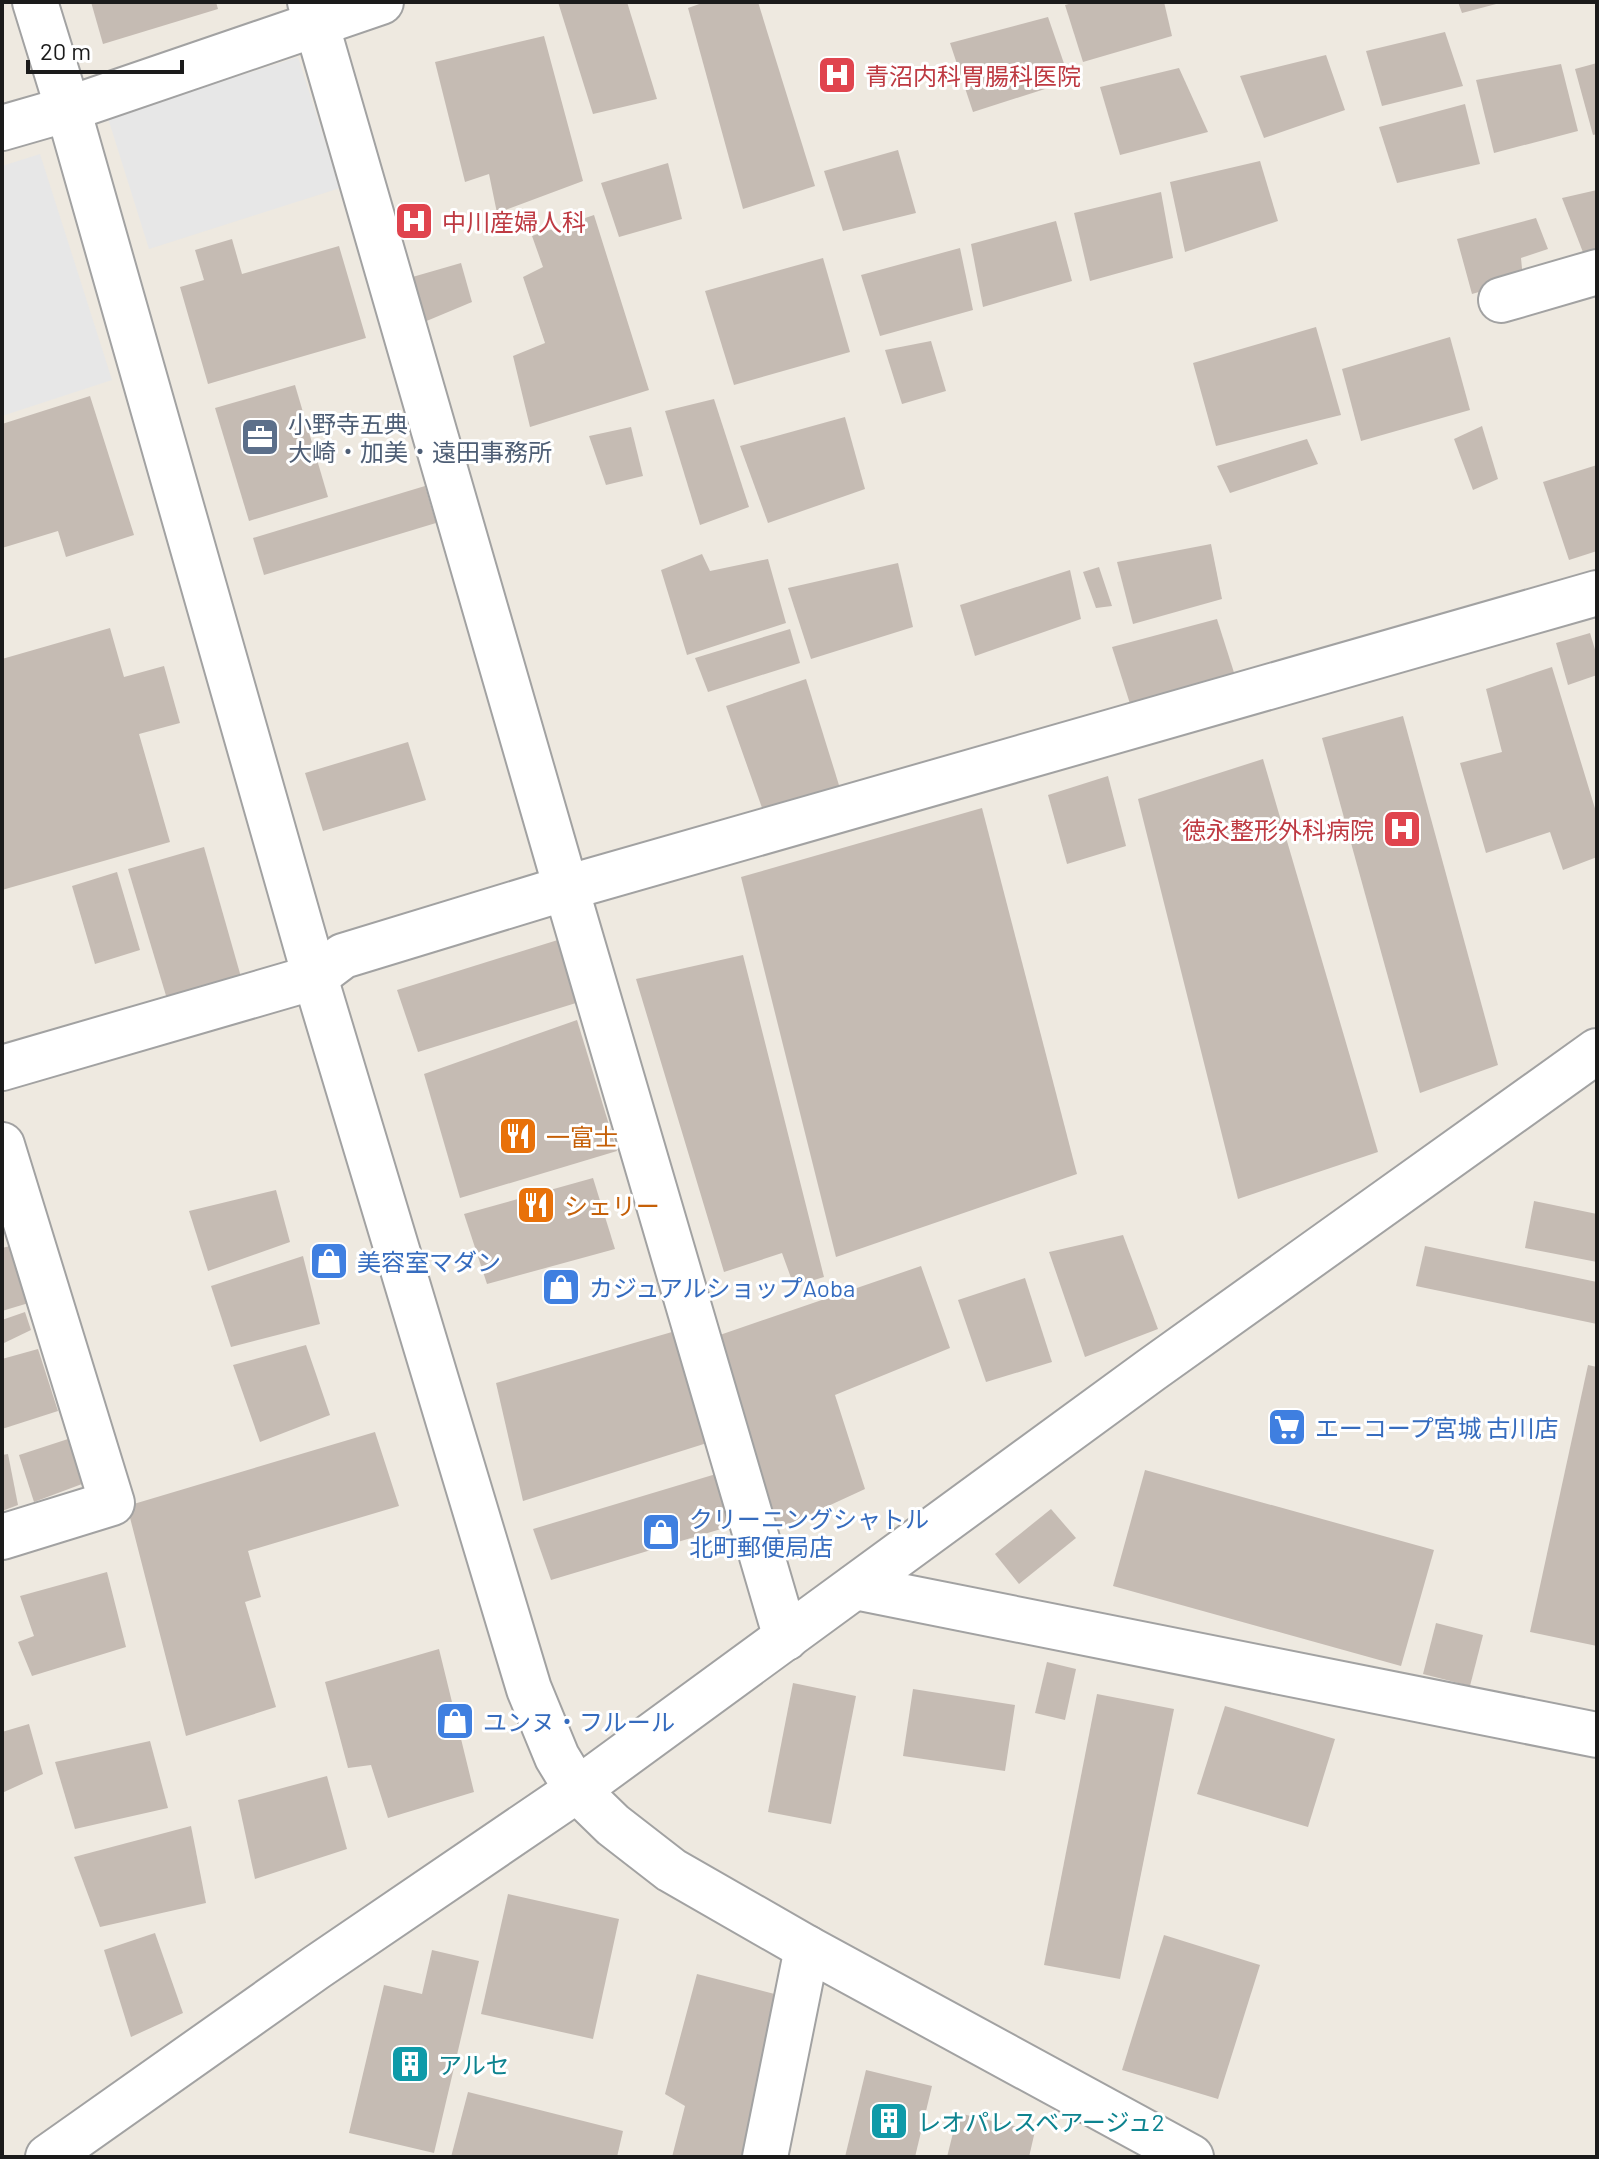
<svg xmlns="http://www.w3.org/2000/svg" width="1599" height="2159" font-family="Barlow,'Noto Sans JP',sans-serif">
<rect width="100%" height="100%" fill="#eee9e0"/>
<!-- parking -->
<g fill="#e7e7e7">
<polygon points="298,57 340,188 149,249 108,118"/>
<polygon points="40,154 112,380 2,416 2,166"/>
</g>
<!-- building -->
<g fill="#c5bbb3">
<polygon points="91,2 216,2 218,9 103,44"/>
<polygon points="558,2 627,2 657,99 593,114"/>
<polygon points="705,2 758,2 815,186 743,209 688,8"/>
<polygon points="1076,2 1164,2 1172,36 1083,62 1065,5"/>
<polygon points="1458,2 1500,2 1500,3 1462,13"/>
<polygon points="1048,17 1070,81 973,112 950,43"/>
<polygon points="1445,32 1463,86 1382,106 1366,51"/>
<polygon points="544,36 583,181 497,213 489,174 465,182 435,62"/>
<polygon points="1326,55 1345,110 1264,138 1240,76"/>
<polygon points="1597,63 1597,134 1593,135 1575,69"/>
<polygon points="1561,64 1578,131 1494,153 1476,80"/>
<polygon points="1179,68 1208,132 1120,155 1100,87"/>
<polygon points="1465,104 1480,164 1397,183 1379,127"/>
<polygon points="898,150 916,213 843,231 824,171"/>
<polygon points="1260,161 1278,221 1185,252 1170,182"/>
<polygon points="668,163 682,219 619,237 601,183"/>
<polygon points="1597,190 1597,256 1586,260 1562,198"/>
<polygon points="1161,192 1173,258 1090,281 1074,213"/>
<polygon points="594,215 649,390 530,427 513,356 545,343 523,277 543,267 532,236"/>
<polygon points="1536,218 1548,249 1521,258 1523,279 1472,294 1457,239"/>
<polygon points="1056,221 1072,281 983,307 971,244"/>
<polygon points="232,239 242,274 339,246 366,338 208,384 180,287 204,280 195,250"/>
<polygon points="960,248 973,310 880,336 861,275"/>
<polygon points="823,258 850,352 734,385 705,291"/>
<polygon points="461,263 472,302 417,325 402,280"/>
<polygon points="1316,327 1341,415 1216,446 1193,363"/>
<polygon points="1450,337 1470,410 1361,441 1342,369"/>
<polygon points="931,341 946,391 902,404 885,350"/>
<polygon points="295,385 328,497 249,521 215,408"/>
<polygon points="90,396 134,535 66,557 58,531 2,548 2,424"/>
<polygon points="714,399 749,507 700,525 665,411"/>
<polygon points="845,417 865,489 768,523 740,446"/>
<polygon points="1482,426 1498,479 1473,490 1454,439"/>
<polygon points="631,427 643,476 606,485 589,436"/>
<polygon points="1307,439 1318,464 1230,493 1217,466"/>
<polygon points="1597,465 1597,551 1569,560 1543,482"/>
<polygon points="425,486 436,523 264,575 253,538"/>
<polygon points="1211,544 1222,599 1133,624 1117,562"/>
<polygon points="702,554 710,571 768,559 786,623 687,655 661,570"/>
<polygon points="898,563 913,627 811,659 788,588"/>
<polygon points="1099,567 1112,606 1096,608 1083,572"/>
<polygon points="1070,570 1081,619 975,656 960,605"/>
<polygon points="1217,619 1237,682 1132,710 1112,647"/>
<polygon points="110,628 124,677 164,666 180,723 139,734 170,842 2,890 2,659"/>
<polygon points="790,629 800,663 708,692 695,658"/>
<polygon points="1590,633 1597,656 1597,675 1568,685 1556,643"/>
<polygon points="1552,667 1597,815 1597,857 1563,870 1550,832 1486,853 1460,763 1502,752 1486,689"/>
<polygon points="806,679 843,798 767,822 726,706"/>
<polygon points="1403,716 1498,1065 1420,1093 1322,738"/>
<polygon points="408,742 426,800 323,831 305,773"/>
<polygon points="1263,759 1378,1152 1238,1199 1138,799"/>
<polygon points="1108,776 1126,846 1067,864 1048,795"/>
<polygon points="982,808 1077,1174 836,1257 741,877"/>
<polygon points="204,847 241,977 167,999 128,869"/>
<polygon points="117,872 140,950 95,964 72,886"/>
<polygon points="561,939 576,1003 418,1052 397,990"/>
<polygon points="743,955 824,1277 794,1286 782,1253 724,1272 636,979"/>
<polygon points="577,1020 617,1151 460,1198 424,1074"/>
<polygon points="593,1178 615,1249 487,1284 464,1214"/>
<polygon points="276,1190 290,1242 208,1271 189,1211"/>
<polygon points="1534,1201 1597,1214 1597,1262 1525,1248"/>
<polygon points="1123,1235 1158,1329 1085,1357 1049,1252"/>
<polygon points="14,1245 32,1302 2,1311 2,1248"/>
<polygon points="1425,1246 1597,1282 1597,1324 1416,1286"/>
<polygon points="303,1256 320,1324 231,1347 211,1286"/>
<polygon points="921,1266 950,1348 835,1395 865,1489 774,1531 714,1337"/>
<polygon points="1025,1278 1052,1362 986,1382 958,1300"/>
<polygon points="25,1312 31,1330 2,1344 2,1320"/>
<polygon points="672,1332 707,1443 523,1501 496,1383"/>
<polygon points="306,1345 330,1415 260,1442 233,1365"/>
<polygon points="38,1349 58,1411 2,1429 2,1359"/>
<polygon points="1588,1365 1597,1367 1597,1646 1530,1632"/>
<polygon points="375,1432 399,1506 248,1551 261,1597 245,1602 276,1707 186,1736 127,1506"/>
<polygon points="68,1439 82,1484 34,1502 19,1455"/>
<polygon points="8,1454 18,1505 2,1511 2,1455"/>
<polygon points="1145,1470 1434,1550 1401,1666 1113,1586"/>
<polygon points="716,1474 731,1526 551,1580 533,1529"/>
<polygon points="1051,1509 1076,1538 1019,1584 995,1554"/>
<polygon points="107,1572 126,1647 32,1676 18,1642 34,1636 20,1596"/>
<polygon points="1436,1623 1483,1635 1470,1686 1423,1674"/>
<polygon points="439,1649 474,1792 388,1818 371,1765 348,1768 325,1682"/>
<polygon points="1047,1662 1076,1669 1065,1720 1035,1713"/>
<polygon points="793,1683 856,1696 831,1824 768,1812"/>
<polygon points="913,1689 1015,1705 1005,1771 903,1756"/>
<polygon points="1097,1694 1174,1709 1120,1979 1044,1965"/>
<polygon points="1225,1706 1335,1739 1308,1827 1197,1794"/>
<polygon points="29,1724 43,1774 2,1793 2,1732"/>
<polygon points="150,1741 168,1808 75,1829 55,1762"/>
<polygon points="327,1776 347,1849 255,1879 238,1800"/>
<polygon points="191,1826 206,1903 100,1927 74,1857"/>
<polygon points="508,1894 619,1919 593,2039 481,2014"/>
<polygon points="155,1933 183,2013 131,2037 104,1950"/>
<polygon points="1164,1935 1260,1965 1218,2099 1122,2070"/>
<polygon points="432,1950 479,1961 434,2153 349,2133 384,1985 422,1994"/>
<polygon points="697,1974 790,1998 749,2157 672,2157 685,2106 665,2094"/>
<polygon points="866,2070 932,2086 915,2157 845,2157"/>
<polygon points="468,2092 623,2131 617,2157 451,2157"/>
<polygon points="958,2113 1035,2131 1029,2157 947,2157"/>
</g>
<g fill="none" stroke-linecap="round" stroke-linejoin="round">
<!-- minor casing -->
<g stroke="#a2a2a2" stroke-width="48">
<g id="minor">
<polyline points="35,2 68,109 315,977 529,1689 557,1757 577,1790 613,1825 671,1870 807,1948 1191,2157"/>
<polyline points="310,2 566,888 786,1638"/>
<polyline points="2,128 68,109 381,2"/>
<polyline points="1501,300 1597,272"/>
<polyline points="2,1068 315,977 343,956 566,888 1597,593"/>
<polyline points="2,1145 112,1503 2,1537"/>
<polyline points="855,1587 1597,1735"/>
<polyline points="48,2157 317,1967 577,1790 1151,1370 1597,1051"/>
<polyline points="765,2157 807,1948"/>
</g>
</g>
<!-- minor -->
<use href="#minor" stroke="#fff" stroke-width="44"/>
</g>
<!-- icons -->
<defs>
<g id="hospital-square" transform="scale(2)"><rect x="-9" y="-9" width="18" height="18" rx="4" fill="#e0444e" stroke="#fff"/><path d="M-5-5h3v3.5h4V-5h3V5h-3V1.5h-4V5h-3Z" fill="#fff"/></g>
<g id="office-square" transform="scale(2)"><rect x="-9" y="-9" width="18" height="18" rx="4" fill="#5c6f8a" stroke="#fff"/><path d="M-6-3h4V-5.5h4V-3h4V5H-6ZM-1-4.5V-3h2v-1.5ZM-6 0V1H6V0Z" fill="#fff"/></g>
<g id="restaurant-square" transform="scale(2)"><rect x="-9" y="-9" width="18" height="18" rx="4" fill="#e8710a" stroke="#fff"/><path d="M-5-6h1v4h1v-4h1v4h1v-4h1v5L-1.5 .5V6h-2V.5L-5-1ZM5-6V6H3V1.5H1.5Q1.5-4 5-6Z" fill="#fff"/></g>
<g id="shop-square" transform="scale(2)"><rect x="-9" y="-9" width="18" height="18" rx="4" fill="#3f7fe0" stroke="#fff"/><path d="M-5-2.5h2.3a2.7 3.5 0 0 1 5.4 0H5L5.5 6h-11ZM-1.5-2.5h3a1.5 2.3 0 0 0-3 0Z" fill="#fff"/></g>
<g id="supermarket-square" transform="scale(2)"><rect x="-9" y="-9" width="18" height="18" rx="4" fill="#3f7fe0" stroke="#fff"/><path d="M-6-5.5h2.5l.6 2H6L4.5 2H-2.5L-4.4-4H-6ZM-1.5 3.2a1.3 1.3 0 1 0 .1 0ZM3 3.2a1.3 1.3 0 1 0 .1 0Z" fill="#fff"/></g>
<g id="building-square" transform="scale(2)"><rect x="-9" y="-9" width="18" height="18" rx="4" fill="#0f9aa8" stroke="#fff"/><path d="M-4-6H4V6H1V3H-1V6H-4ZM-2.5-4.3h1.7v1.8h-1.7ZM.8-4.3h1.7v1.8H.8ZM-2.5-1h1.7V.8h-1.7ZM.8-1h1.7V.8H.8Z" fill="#fff"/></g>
</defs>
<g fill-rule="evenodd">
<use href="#hospital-square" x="837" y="75"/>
<use href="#hospital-square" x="414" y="221"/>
<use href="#office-square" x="260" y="437"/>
<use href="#hospital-square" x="1402" y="829"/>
<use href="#restaurant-square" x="518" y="1136"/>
<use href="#restaurant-square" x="536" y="1205"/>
<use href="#shop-square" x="329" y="1261"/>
<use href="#shop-square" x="561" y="1287"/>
<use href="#supermarket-square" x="1287" y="1427"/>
<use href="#shop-square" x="661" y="1532"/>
<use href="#shop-square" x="455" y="1721"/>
<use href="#building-square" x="410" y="2064"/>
<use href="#building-square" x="889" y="2121"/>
</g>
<g text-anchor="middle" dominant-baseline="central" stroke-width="6" stroke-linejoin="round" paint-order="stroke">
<!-- health labels -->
<g font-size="24" fill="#be3a42" stroke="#fff" text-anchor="start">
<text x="865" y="75">青沼内科胃腸科医院</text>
<text x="442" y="221">中川産婦人科</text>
<text x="1374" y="829" text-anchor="end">徳永整形外科病院</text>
</g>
<!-- service labels -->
<g font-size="24" fill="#4e5e75" stroke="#fff" text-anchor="start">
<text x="288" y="423">小野寺五典<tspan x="288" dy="28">大崎・加美・遠田事務所</tspan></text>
</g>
<!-- food labels -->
<g font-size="24" fill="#c56008" stroke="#fff" text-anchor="start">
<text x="546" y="1136">一富士</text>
<text x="564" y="1205">シェリー</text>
</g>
<!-- shop labels -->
<g font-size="24" fill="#366cbe" stroke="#fff" text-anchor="start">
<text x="357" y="1261">美容室マダン</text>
<text x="589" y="1287">カジュアルショップAoba</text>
<text x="1315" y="1427">エーコープ宮城 古川店</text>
<text x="689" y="1518">クリーニングシャトル<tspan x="689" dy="28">北町郵便局店</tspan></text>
<text x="483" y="1721">ユンヌ・フルール</text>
</g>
<!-- culture labels -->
<g font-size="24" fill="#0d838f" stroke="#fff" text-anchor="start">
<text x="438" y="2064">アルセ</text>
<text x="917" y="2121">レオパレスベアージュ2</text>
</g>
</g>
<!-- border -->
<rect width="1599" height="2159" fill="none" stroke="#1b1b1b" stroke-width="8"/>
<!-- scale -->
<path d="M28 60v12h154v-12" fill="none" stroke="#1b1b1b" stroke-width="4"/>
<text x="40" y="60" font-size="24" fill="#1b1b1b" stroke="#ffffff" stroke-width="6" paint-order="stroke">20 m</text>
</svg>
